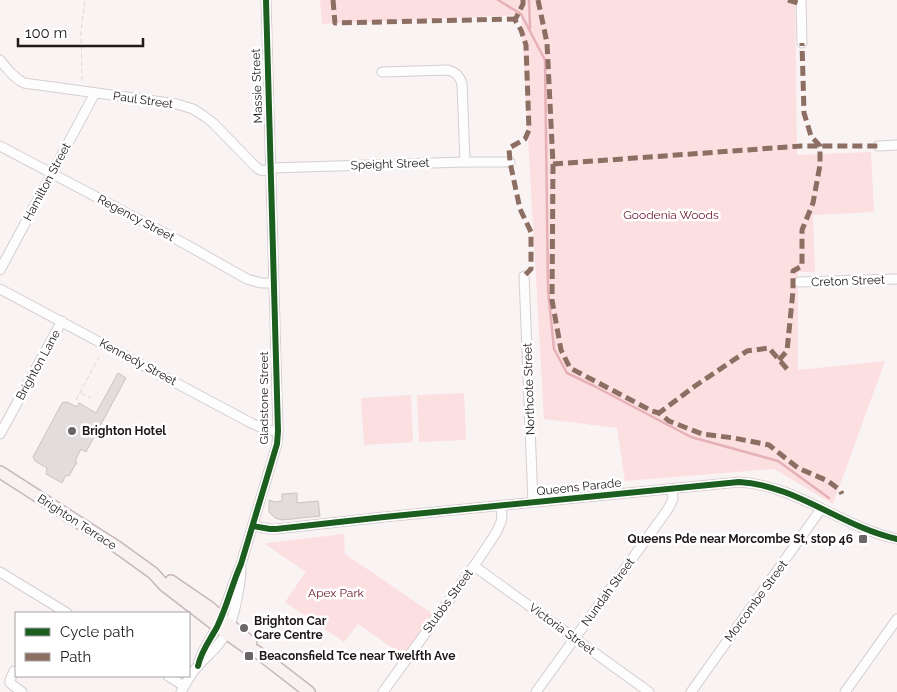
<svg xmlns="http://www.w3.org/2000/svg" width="897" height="692" font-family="Raleway,sans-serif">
<rect width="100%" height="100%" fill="#faf3f3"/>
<!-- park -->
<g fill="#fcdfe0">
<polygon points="320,0 795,0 797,155 871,152 874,212 813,215 815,272 798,272 798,370 885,361 833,504 774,469 625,481 617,428 544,419 521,15 322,24"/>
<polygon points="464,393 466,440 419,442 417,395"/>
<polygon points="411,395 413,442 364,445 361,398"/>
<polygon points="344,534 345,554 433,614 404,656 358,624 344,642 285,602 306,572 265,544 267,543"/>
</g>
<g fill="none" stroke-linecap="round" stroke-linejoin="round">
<!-- stream -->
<g stroke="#e6b1b6" stroke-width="2.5">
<polyline points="498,0 521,14 545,60 548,290 554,349 567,373 594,386 691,437 778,461 829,498"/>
<polyline points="529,0 530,28"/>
</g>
</g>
<!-- building -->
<g fill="#e3dcdc" stroke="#cac3c3">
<polygon points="118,373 126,378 86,452 81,449 75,461 77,462 69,476 66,475 62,483 46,474 47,468 35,461 33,457 62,403 67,402 77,407 79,403 96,413"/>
<polygon points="297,493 297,503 318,501 320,516 282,520 275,518 269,512 269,500 275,502 282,501 282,494"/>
</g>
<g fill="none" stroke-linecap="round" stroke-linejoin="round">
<!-- minor casing -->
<g stroke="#d5cece" stroke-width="11">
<g id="minor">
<polyline points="801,0 802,43"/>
<path d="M0,60C7,69 14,78 24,83L177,104L193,109L204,116L213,123L256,167L260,170L271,171"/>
<path d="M382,72L448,70C456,72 460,76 462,84L465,162"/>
<polyline points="0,146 187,245 247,279 261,283 273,283"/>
<polyline points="878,146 897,145"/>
<polyline points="271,168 465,162 510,162"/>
<polyline points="0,270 95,93"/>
<polyline points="524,276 533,502"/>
<polyline points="799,282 897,279"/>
<polyline points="0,289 251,423 267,430 278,431"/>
<polyline points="0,434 62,321"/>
<path d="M253,526L270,529H276L384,517L739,482C796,485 842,527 897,539"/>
<polyline points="474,566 649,692"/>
<polyline points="0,572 67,613"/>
<path d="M198,666C201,651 210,640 217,627C227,607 232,584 241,564L277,444L278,431L266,0"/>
<polyline points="14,671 10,680 10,683 22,692"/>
<polyline points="168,676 184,686"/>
<path d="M181,692C186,683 191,673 198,666C208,655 220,646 226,633C234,620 241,583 241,568"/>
<polyline points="383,692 474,566 496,533 501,522 502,517 501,506"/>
<polyline points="536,692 668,509 673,499 672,489"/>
<polyline points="691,692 821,509"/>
<polyline points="845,692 897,619"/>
</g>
</g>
<!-- major casing -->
<g stroke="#c6b8b9" stroke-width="14">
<g id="major">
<polyline points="0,472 117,547 153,573 165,586 226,633 246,647 256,651 309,692"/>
<polyline points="171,581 209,607 251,643"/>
</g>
</g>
<!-- path -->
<g stroke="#dcdada" stroke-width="1" stroke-dasharray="5 2.5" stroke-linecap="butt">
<polyline points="82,81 81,31 85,0"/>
<polyline points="81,393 91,398"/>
<polyline points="76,400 99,357"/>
</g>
<!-- minor -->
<use href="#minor" stroke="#fefdfd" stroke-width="9"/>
<!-- major -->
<use href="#major" stroke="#f8f0f1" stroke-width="11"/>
<!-- quiet -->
<g stroke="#8d6e63" stroke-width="5" stroke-dasharray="10 5" stroke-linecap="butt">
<polyline points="333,0 335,23 515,19"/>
<polyline points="523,0 523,4 515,20 521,30 526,45 529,130 525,139 509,148 510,162 520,209 531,232 531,269 524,276"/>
<polyline points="538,0 547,43 553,164 552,300 561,350 570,368 652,411 659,413"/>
<polyline points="788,0 801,4"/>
<polyline points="553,164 801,146 878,146"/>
<polyline points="779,360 787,351 793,291 793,271 802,266 802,230 813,203 820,165 820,146 811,136 804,113 802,43"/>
<polyline points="787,369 769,348 747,351 695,386 659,413 669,421 702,434 734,438 769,445 798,468 828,481 840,490 842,494"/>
</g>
<!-- cycleway casing -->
<g stroke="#fff" stroke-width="9">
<g id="cycleway">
<path d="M253,526L270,529H276L384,517L739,482C796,485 842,527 897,539"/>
<path d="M198,666C201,651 210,640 217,627C227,607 232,584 241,564L277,444L278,431L266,0"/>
</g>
</g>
<!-- cycleway -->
<use href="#cycleway" stroke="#1b5e20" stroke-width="6"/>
</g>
<!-- markers -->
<g fill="#6c6565" stroke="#fff" stroke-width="2">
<circle cx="72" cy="431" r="5"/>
<rect x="858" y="534" width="10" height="10" rx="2.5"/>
<circle cx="244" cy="628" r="5"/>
<rect x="244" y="651" width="10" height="10" rx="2.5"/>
</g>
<g text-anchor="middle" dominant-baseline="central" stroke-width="5" stroke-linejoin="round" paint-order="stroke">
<!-- street labels -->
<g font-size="12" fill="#201919" stroke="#fff">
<text transform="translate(257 86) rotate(-92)">Massie Street</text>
<text transform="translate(143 100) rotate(8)">Paul Street</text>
<text transform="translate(390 164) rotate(-2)">Speight Street</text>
<text transform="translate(47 182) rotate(-62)">Hamilton Street</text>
<text transform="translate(136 218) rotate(28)">Regency Street</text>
<text transform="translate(848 281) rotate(-2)">Creton Street</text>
<text transform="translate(138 362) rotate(28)">Kennedy Street</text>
<text transform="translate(38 365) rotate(-61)">Brighton Lane</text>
<text transform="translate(529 389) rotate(-92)">Northcote Street</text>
<text transform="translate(264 398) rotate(-90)">Gladstone Street</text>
<text transform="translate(579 487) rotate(-6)">Queens Parade</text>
<text transform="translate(77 522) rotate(33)">Brighton Terrace</text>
<text transform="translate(608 592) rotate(-54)">Nundah Street</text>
<text transform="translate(448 601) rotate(-54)">Stubbs Street</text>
<text transform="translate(756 601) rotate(-54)">Morcombe Street</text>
<text transform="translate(562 629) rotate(36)">Victoria Street</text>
</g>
<!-- park labels -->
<g font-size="12" fill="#6c172a" stroke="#fff">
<text x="671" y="215">Goodenia Woods</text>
<text x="336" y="593">Apex Park</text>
</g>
<!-- poi labels -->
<g font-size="12" font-weight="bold" fill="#201919" stroke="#fff" text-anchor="start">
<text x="82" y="431">Brighton Hotel</text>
<text x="853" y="539" text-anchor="end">Queens Pde near Morcombe St, stop 46</text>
<text x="254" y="621">Brighton Car<tspan x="254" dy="14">Care Centre</tspan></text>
<text x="259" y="656">Beaconsfield Tce near Twelfth Ave</text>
</g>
</g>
<!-- legend -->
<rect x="15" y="612" width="175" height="65" fill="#ffffff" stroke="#a6a3a3"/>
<rect x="25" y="628" width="25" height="8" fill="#1b5e20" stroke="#a6a3a3"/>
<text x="60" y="637" font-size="15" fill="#201919">Cycle path</text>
<rect x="25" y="653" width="25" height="8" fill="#8d6e63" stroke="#a6a3a3"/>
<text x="60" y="662" font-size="15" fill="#201919">Path</text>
<!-- scale -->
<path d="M18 38v8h125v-8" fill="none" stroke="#201919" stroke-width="2.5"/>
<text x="25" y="38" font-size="15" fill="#201919" stroke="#ffffff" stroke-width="4" paint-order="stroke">100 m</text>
</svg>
